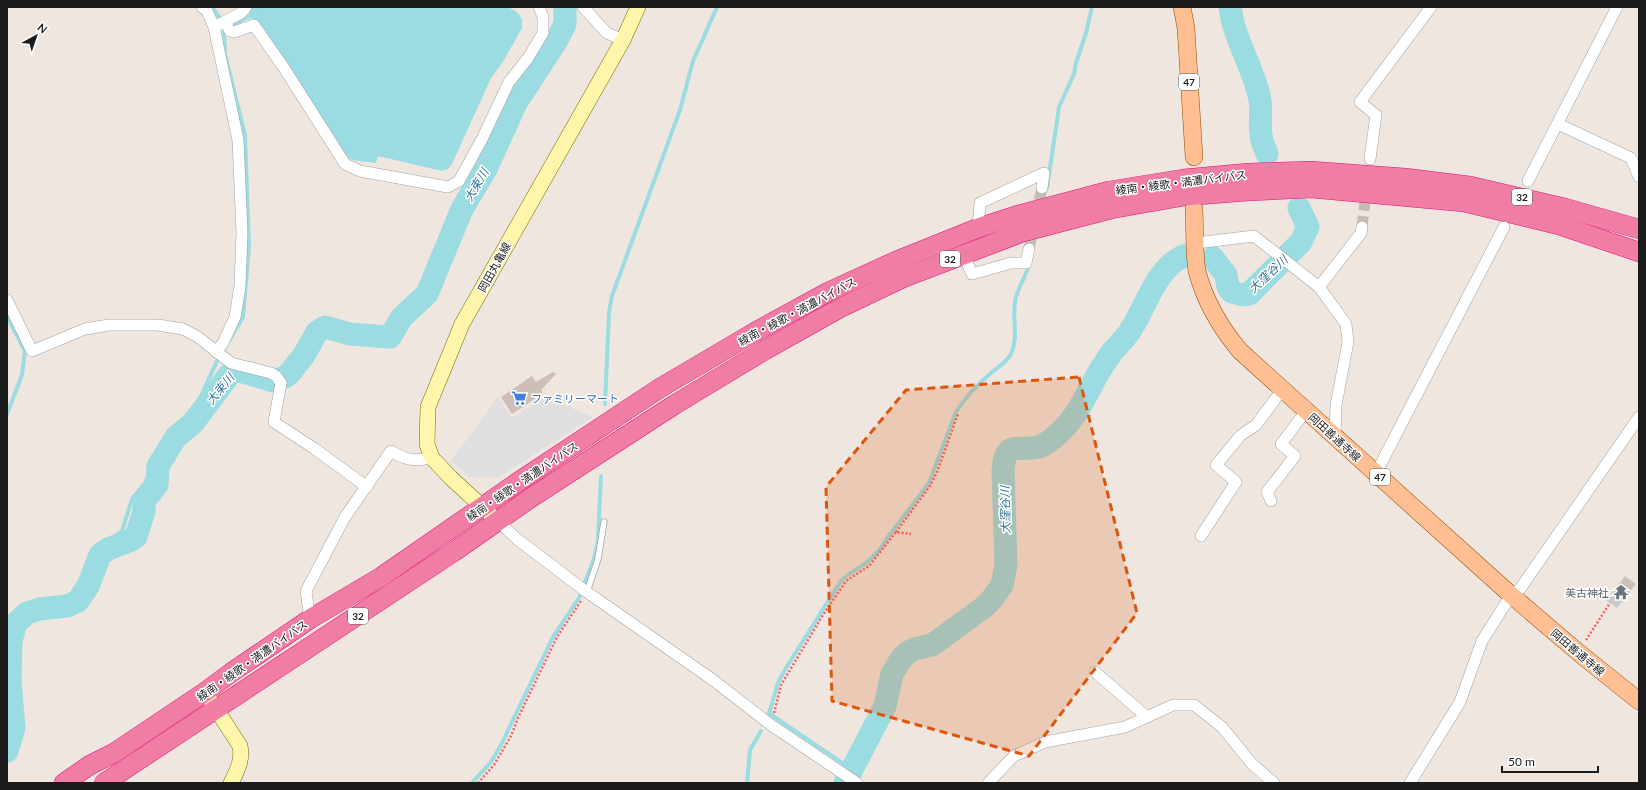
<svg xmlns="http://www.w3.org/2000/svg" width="1646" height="790" font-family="Lato,'Noto Sans JP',sans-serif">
<rect width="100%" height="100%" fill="#eee6df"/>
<!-- religious -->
<polygon fill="#c9c9c9" points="1625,576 1636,584 1617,608 1606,600"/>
<!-- parking -->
<polygon fill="#dfdfdf" points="546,396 551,403 569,407 593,417 499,477 470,477 451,461 498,397 512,418"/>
<!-- water -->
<polygon fill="#9adce1" points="253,7 507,7 514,10 519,14 522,20 522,28 504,60 491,78 452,164 448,169 442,171 378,156 376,163 352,160 343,154 329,128 262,26 252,19 249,12"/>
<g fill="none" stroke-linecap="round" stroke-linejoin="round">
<!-- stream -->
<g stroke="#9adce1" stroke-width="4">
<polyline points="228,27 256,13"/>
<polyline points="1047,188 1059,107 1074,74 1076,63 1086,33 1092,7"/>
<polyline points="7,316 25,351 22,375 7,414"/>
<polyline points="605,404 609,312 612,296 680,110 693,61 717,7"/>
<polyline points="97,563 95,555 99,547 117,535 122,531 132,499 145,483 163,445 171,434 187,419 196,407 217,361 243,317 249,246 245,135 225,54 224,29 220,18 212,7"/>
<polyline points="770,714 851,769"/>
<path d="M768,717L778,683L786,668L841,581C848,573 859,569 867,562C876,555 883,546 888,537L929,483L956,412C965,398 979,383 991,373C998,367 1007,362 1011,354C1019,337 1012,319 1015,302C1017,288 1026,277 1029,264"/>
<polyline points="472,783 491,762 501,745 553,637 579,598 594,559 598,541 601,476"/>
<polyline points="747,783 750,750 761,731"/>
</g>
<!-- river -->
<g stroke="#9adce1" stroke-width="23">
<path d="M1230,7C1234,40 1254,68 1260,100C1262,111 1259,123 1261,134C1261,141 1265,148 1267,154"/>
<polyline points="1213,258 1226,275 1228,287 1232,292 1243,295 1249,294 1301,242 1308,227 1299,208"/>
<polyline points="7,751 14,728 10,680 11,641 16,623 27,613 40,609 67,606 78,601 88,586 100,555 108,549 129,541 136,537 144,511 144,501 157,485 158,466 176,437 193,423 229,375 236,370 270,380 274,381 285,377 289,374 304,355 317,332 325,327 350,334 390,337 402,317 427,294 462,209 487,167 516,103 557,40 565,24 565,7"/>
<path d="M845,783L885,706L892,674L901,659L907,653L914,649L932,645L984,607L992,599L1002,585L1006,565L1003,471C1005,439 1017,452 1038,447C1048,445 1065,428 1071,420C1083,405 1090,387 1100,370C1104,364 1108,358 1112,352C1118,345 1125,339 1130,331C1147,306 1157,262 1190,254"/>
</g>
</g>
<!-- building -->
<g fill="#cebeb8">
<polygon points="553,372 556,374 541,390 543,392 534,397 535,399 512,414 501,397 532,376 536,382"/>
<polygon points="1625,577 1634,584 1626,595 1616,588"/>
</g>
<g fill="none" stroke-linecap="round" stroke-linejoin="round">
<!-- street-tunnel -->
<g stroke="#c4bdb8" stroke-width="11" stroke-dasharray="11 5.5" stroke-linecap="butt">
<polyline points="1362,227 1370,159"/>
<polyline points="1029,249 1042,188"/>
</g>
<!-- lane casing -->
<g stroke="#a2a2a2" stroke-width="7">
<polyline id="lane" points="587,592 598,559 604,522"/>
</g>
<!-- street casing -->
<g stroke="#a2a2a2" stroke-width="12">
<g id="street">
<polyline points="202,7 207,11 214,27 238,140 242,233 240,286 235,317 223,343 216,352"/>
<polyline points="583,7 607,33 623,40"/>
<polyline points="225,22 230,31 234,32 254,25 256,28 284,68 345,164 360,171 448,187 459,181 482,139 509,82 528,58 543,33 543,17 539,7"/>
<polyline points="218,25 241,13 246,7"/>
<polyline points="1558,124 1631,158 1639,177"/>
<polyline points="1370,159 1376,115 1360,102 1431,7"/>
<polyline points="1528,181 1617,7"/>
<polyline points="978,228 980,203 1044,173 1042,188"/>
<polyline points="1196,243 1254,236 1319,287 1346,324 1348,342 1336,405 1335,438"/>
<polyline points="963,254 972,274 1011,263 1026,263 1029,249"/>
<polyline points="1319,287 1361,233 1362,227"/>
<polyline points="7,300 32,351 85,329 109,325 158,325 183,329 198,337 231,363 271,373 276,376 281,383 274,422 315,449 367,487"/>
<polyline points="1376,473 1504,227"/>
<polyline points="1271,501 1267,492 1295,456 1281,444 1306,411"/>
<polyline points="498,521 517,539 584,590 713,680 771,725 857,783"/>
<polyline points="1201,536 1236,482 1216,465 1241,435 1256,425 1282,390"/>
<path d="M310,619L306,591L345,517L391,451C407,461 414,461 432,458"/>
<polyline points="1095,672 1147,717"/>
<polyline points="988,783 1014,756 1045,742 1125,727 1173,705 1194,705 1222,727 1252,764 1274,783"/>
<polyline points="1410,783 1460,702 1482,641 1511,595 1520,589 1639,417"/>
</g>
</g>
<!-- secondary casing -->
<g stroke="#746e00" stroke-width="16">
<g id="secondary">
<polyline points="490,514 451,478 432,458 427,444 428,407 462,324 623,40 638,7"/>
<path d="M211,701L240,746C243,760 237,771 231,783"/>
</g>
</g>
<!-- primary casing -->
<g stroke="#924b00" stroke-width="18">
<g id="primary">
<polyline points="1182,7 1186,28 1194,157"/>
<path d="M1194,209C1195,227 1194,254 1197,271C1205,302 1220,327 1240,351L1511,595L1579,653L1639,701"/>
</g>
</g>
<!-- highway casing -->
<g stroke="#e6117b" stroke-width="20">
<g id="highway">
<polyline points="64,783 90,765 114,753 205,692 232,672 310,619 381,577 521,480 660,388 755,332 828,292 896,261 978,228 1018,215 1109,191 1183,179 1248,173 1311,171 1405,178 1470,186 1565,208 1639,229"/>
<polyline points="104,783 455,551 532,497 674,405 765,350 840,308 903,278 1023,232 1111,209 1185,196 1249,191 1311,188 1464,202 1559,225 1639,252"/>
</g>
</g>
<!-- path -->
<g stroke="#ff5f67" stroke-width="2.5" stroke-dasharray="2 2" stroke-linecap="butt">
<polyline points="896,532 930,486 937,472 958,414"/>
<polyline points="1586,640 1610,603"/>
<polyline points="774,713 781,685 823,615 846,581 869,566 896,532 911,534"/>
<polyline points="478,783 494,765 511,736 518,718 557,637 581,601"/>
</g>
<!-- lane -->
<use href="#lane" stroke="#fff" stroke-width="5.5"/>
<!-- street -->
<use href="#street" stroke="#fff" stroke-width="11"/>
<!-- secondary -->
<use href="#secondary" stroke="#fff6ac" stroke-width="15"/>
<!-- primary -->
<use href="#primary" stroke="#ffbf93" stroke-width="17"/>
<!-- highway -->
<use href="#highway" stroke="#ef7da4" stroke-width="19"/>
</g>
<!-- marked area -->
<path fill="#de560d" fill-opacity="0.2" stroke="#de560d" stroke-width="3" stroke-dasharray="8 5" stroke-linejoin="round" d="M1079,377L1137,613L1029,756L832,701L826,487L906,390Z"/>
<!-- icons -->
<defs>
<g id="supermarket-bare" transform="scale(1.2)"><path d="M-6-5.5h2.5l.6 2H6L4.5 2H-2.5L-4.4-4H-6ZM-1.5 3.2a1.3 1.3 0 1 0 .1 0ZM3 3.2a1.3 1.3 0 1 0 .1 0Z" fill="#3f7fe0" stroke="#fff" stroke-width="2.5" paint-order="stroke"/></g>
<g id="temple-bare" transform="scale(1.2)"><path d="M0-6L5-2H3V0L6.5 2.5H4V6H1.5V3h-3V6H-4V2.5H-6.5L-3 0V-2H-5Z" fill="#6b7280" stroke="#fff" stroke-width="2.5" paint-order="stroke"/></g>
</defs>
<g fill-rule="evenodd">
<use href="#supermarket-bare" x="519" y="398"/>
<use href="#temple-bare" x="1621" y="592"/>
</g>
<g text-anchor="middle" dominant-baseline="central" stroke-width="3" stroke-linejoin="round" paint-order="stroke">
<!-- shield labels -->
<g fill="#fff" stroke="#5f5f5f" stroke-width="1">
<rect x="1179" y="74" width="20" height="16" rx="3"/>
<rect x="1512" y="189" width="20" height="16" rx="3"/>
<rect x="940" y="251" width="20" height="16" rx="3"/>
<rect x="1370" y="469" width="20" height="16" rx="3"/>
<rect x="348" y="608" width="20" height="16" rx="3"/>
</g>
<g font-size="10" font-weight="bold" fill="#1b1b1b">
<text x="1189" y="82">47</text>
<text x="1522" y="197">32</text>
<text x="950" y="259">32</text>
<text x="1380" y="477">47</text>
<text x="358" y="616">32</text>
</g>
<!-- street labels -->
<g font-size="11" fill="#1b1b1b" stroke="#fff">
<text transform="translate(1181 182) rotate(-7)">綾南・綾歌・満濃バイパス</text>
<text transform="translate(494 267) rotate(-61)">岡田丸亀線</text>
<text transform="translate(797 311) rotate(-28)">綾南・綾歌・満濃バイパス</text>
<text transform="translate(1335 437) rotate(42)">岡田善通寺線</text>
<text transform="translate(522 481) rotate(-34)">綾南・綾歌・満濃バイパス</text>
<text transform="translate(1578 652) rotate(40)">岡田善通寺線</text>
<text transform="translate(252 660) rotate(-35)">綾南・綾歌・満濃バイパス</text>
</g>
<!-- shop labels -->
<g font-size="11" fill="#366cbe" stroke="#fff" text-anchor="start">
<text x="531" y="398">ファミリーマート</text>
</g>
<!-- worship labels -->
<g font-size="11" fill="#5b616d" stroke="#fff" text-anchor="end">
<text x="1609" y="592">美古神社</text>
</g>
<!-- water labels -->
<g font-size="12" font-style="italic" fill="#38799b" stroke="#fff">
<text transform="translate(476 185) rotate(-60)">大束川</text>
<text transform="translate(1268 274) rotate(-43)">大窪谷川</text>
<text transform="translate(220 389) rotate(-50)">大束川</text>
<text transform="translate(1005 510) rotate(-91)">大窪谷川</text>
</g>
</g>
<!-- border -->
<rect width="1646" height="790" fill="none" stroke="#1b1b1b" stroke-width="16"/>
<!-- north arrow -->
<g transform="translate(36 36) rotate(40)" stroke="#ffffff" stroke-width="3" paint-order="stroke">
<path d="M0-3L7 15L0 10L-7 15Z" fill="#1b1b1b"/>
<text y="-6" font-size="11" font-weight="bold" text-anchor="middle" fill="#1b1b1b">N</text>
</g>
<!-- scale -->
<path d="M1502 766v6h96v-6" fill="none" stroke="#1b1b1b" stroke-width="2"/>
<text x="1508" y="766" font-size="12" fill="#1b1b1b" stroke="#ffffff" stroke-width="3" paint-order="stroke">50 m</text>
</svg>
